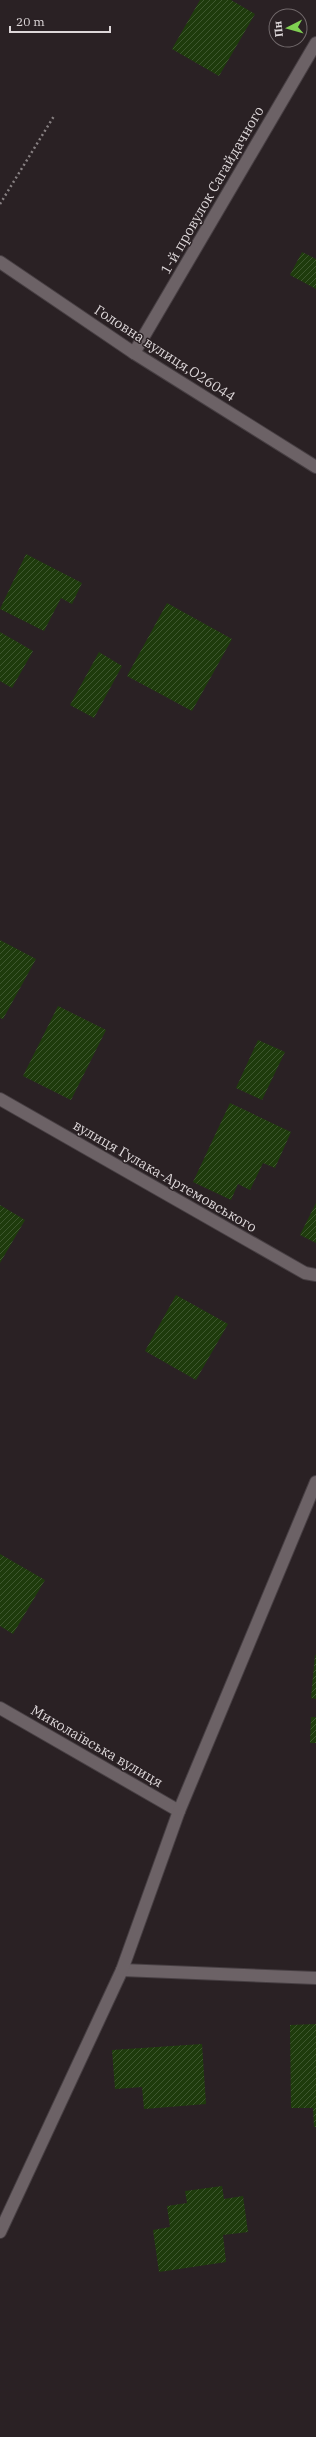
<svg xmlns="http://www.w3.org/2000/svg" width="316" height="2437" font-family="'IBM Plex Serif',serif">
<defs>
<pattern id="building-hatch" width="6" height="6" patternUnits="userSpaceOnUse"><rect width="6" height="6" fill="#1e3b0c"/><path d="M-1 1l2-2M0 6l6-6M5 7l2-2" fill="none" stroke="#3e572f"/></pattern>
</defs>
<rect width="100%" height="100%" fill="#2a2124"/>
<!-- building -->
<g fill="url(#building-hatch)">
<polygon points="200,0 231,0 255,14 219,76 172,49"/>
<polygon points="302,252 316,259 316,289 290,275"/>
<polygon points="26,554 82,583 72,604 61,598 44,631 0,609"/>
<polygon points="167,603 232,639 192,711 127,676"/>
<polygon points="0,632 33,651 12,688 0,681"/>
<polygon points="99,652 122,666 94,718 70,705"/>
<polygon points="0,940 36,959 3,1019 0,1018"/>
<polygon points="58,1006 106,1030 71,1100 23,1076"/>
<polygon points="258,1040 285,1052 262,1100 236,1088"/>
<polygon points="230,1103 291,1132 275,1168 263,1163 250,1190 238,1184 231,1200 193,1182"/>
<polygon points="316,1203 316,1243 300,1235"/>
<polygon points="0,1205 25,1220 0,1263"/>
<polygon points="176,1295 228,1324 196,1380 145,1351"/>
<polygon points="0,1554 45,1580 13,1634 0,1626"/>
<polygon points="315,1655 316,1655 316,1699 311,1698"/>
<polygon points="311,1717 316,1717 316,1743 310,1743"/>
<polygon points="316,2024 316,2127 314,2127 313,2108 291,2108 290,2025"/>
<polygon points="202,2044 206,2104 144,2109 142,2087 115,2089 112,2050"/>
<polygon points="222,2186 224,2199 243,2196 248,2232 223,2235 226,2262 159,2272 153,2230 170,2227 167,2206 187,2203 185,2191"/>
</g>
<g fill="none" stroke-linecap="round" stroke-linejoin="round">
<!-- minor casing -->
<g stroke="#473f43" stroke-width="14">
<g id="minor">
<polyline points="134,353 316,43"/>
<polyline points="0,1099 305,1273 316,1275"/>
<polyline points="0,1708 179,1811"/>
<polyline points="122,1970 316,1978"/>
<polyline points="0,2232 122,1970 179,1811 316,1482"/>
</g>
</g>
<!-- secondary casing -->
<g stroke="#473f43" stroke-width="14">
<polyline id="secondary" points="0,262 134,353 316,467"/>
</g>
<!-- path -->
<polyline stroke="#878082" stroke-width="2.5" stroke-dasharray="2 3" stroke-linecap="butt" points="0,204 54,116"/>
<!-- minor -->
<use href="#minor" stroke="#6c6266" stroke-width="12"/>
<!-- secondary -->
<use href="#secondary" stroke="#6c6266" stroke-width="12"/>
</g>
<g text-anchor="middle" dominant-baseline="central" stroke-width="3" stroke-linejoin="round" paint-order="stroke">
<!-- street labels -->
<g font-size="14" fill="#ddd7d9" stroke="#2a2124">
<text transform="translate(212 190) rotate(-60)">1-й провулок Сагайдачного</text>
<text transform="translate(165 353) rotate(33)">Головна вулиця,О26044</text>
<text transform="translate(165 1176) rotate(30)">вулиця Гулака-Артемовського</text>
<text transform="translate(97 1746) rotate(30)">Миколаївська вулиця</text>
</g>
</g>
<!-- north arrow -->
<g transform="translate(288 28) rotate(264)"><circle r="19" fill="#2a2124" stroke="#726a6c"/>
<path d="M0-3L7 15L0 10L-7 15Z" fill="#80d052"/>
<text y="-6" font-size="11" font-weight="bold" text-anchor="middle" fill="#ddd7d9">Пн</text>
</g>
<!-- scale -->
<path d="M10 26v6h100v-6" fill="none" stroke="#ddd7d9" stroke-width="2"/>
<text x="16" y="26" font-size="12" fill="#ddd7d9" stroke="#2a2124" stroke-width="3" paint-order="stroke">20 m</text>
</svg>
